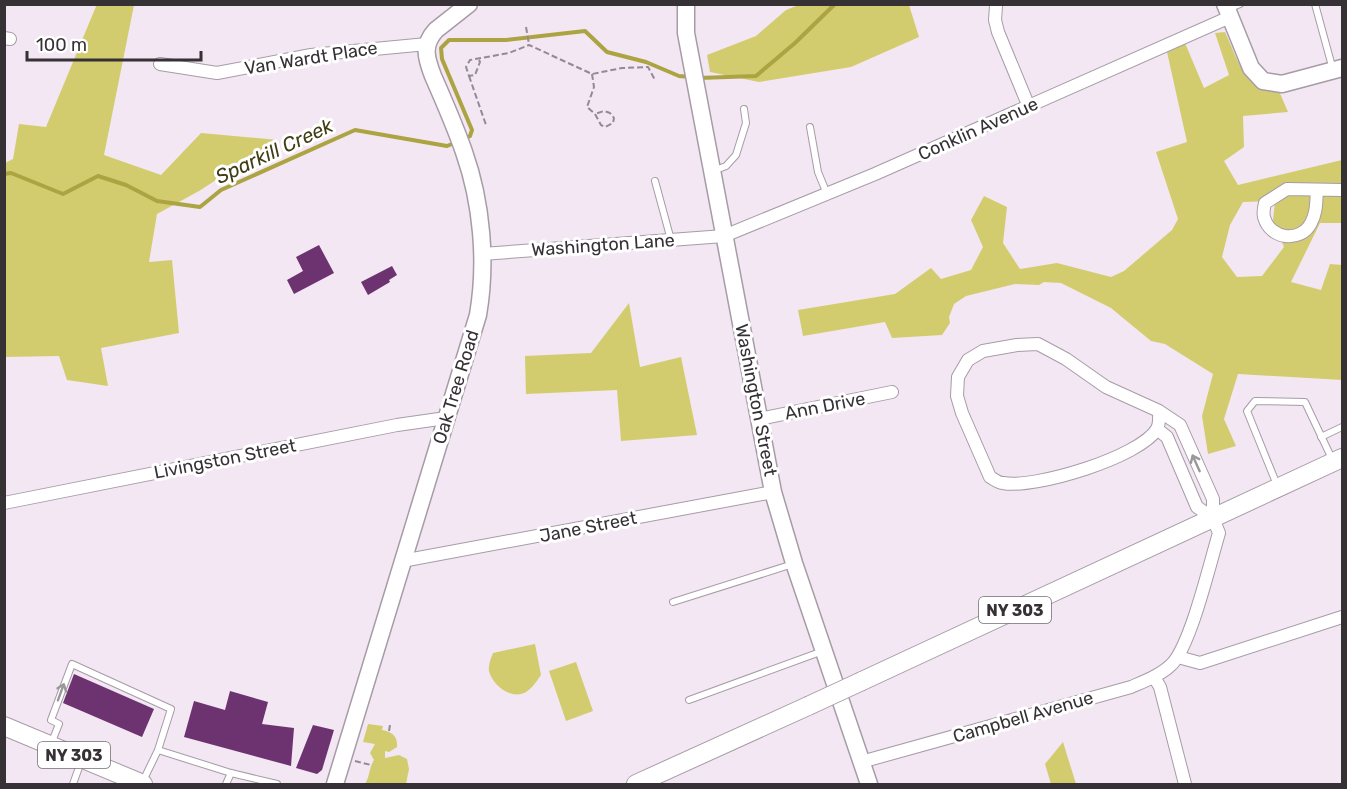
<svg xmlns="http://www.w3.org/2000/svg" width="1347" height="789" font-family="Rubik,sans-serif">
<rect width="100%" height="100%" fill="#f2e7f2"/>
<!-- green -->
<g fill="#d3cc6f" fill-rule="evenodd">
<polygon points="97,4 134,5 104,155 161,175 201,133 278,140 199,191 157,214 149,262 172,260 179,333 101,348 108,386 67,380 59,356 4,357 5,163 13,159 19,124 46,127"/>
<polygon points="801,4 909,5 919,37 851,67 759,82 710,72 707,55 756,36 786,10"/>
<path d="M1225,32C1239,62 1242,86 1279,91L1288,112L1243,116L1244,147L1224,161L1238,185L1342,160V223H1320L1291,282L1321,290L1330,264L1342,265V380L1238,374L1224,419L1236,446L1208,454L1202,416L1213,374L1165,344L1151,341L1111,308L1061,283L1044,282L1039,285L1015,284L966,296L954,304L949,317L950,323L942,335L892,338L885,322L803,336L798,310L895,294L931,268L941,279L971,270L983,247L971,220L984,196L1007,207L1003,243L1020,269L1057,263L1111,277L1124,271L1172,230L1178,219L1156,152L1187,142L1167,52L1185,43L1204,88L1229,75L1215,33ZM1275,201L1273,220L1284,247L1262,276L1237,277L1222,257L1230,225L1243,202Z"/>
<polygon points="629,303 640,367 681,357 697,435 621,441 617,390 526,394 525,356 591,353"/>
<path d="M535,644L541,675C536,682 530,692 521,694C508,697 492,684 489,671C488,665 491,658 493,653Z"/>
<polygon points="576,662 593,711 566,721 549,671"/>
<path d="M368,724L383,726L382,730C392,732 398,736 397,747L389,752L385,751V758L399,755L407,759L409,769L406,784H365C370,776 369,768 374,760L370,753L375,744L363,742Z"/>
<polygon points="1063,742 1076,784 1051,784 1045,764"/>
</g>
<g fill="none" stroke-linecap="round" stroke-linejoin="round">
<!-- stream -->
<g stroke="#aca342" stroke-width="4">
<polyline points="699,78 756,76 795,43 835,4"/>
<polyline points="464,139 470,136 472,130 442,59 441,48 449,40 506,40 585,31 607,52 646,62 679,76 691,77"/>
<polyline points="4,174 11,173 63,194 98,176 126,185 157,201 200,207 221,190 355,130 447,146 457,142"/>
</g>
</g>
<!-- building -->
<g fill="#6d3371">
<polygon points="319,245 334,273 294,294 287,280 303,271 296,257"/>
<polygon points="392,266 397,275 389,280 390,282 368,295 361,282"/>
<polygon points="74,674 154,709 142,737 63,703"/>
<polygon points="230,691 268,702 262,724 294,728 291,766 184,737 194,701 225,710"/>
<polygon points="313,725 334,730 322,770 317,774 296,768"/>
</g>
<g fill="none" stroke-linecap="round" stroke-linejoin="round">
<!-- lane casing -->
<g stroke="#a69ca6" stroke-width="8">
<g id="lane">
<polyline points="1315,4 1333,70"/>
<polyline points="1228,9 1240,4"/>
<polyline points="810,127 818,172 827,194"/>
<polyline points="713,171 726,166 736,155 746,123 744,109"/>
<polyline points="655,181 671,240"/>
<polyline points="1321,437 1342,427"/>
<polyline points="1277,485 1247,411 1255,401 1305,402 1333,461"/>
<polyline points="673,602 793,564"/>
<polyline points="689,700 823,651"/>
<polyline points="51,744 59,724 51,720 72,664 171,709 158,750"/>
<polyline points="143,781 158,750 231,773 277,784"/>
<polyline points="73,784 82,759"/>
<polyline points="226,784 231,773"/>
</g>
</g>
<!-- street casing -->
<g stroke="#a69ca6" stroke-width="14">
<g id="street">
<polyline points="996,6 995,20 998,32 1029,107"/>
<polyline points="4,38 10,39"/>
<polyline points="160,64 217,73 311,55 427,44"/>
<path d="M1317,190C1316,202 1317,212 1311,223C1301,243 1270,240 1264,217C1263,213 1264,207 1265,203L1287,189L1342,190"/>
<polyline points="482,254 724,236 875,174 1230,17"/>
<polyline points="759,419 892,392"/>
<polyline points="1157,429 1167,437 1197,507 1213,518"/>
<polyline points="4,503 397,425 446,418"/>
<polyline points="402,561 773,492"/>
<polyline points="1178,657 1200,663 1342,617"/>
<polyline points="1154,677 1160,687 1185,784"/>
<path d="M861,762L1131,687C1145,681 1161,675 1172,664C1191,644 1210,563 1219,533L1213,518V499L1180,425L1159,411L1106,387L1066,359L1038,344L1017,345L983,351L968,360L958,377L957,396L962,413L990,477C994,479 998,483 1003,483C1035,489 1140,457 1157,429C1160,423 1159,417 1159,411"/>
</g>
</g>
<!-- secondary casing -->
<g stroke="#a69ca6" stroke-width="19">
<g id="secondary">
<polyline points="686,4 686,33 773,492 794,563 869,784"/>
<polyline points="1225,4 1251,68 1263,81 1282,84 1342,68"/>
<path d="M335,784L478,315C487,263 482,203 464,152C455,126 444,101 433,76C426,58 422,45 436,30L469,4"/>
</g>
</g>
<!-- primary casing -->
<g stroke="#a69ca6" stroke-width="20">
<g id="primary">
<polyline points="862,681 1342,458"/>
<polyline points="4,726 143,784"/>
<polyline points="636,784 808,706"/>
</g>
</g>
<!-- path -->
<g stroke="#938b93" stroke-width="2" stroke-dasharray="6 3" stroke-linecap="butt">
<polyline points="526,27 529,44"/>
<polyline points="479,60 480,62 475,75 469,76 466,67 470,60 509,53 529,45 592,74 622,68 648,67 655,80"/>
<polyline points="592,74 594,87 587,107 595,114 601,125 605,127 613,123 614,118 610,113 604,111 595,114"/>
<polyline points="469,76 486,125"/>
<polyline points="389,731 390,725"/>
<polyline points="355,761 371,765"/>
</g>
<!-- lane -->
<use href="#lane" stroke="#fff" stroke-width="6"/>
<!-- street -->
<use href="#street" stroke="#fff" stroke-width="12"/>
<!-- secondary -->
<use href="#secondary" stroke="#fff" stroke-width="16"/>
<!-- primary -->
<use href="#primary" stroke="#fff" stroke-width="18"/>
<!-- primary-bridge casing -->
<g stroke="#a69ca6" stroke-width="20" stroke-linecap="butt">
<polyline id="primary-bridge" points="808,706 862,681"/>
</g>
<!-- primary-bridge -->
<use href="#primary-bridge" stroke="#fff" stroke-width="18"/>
</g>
<!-- one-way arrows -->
<defs><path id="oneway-shaft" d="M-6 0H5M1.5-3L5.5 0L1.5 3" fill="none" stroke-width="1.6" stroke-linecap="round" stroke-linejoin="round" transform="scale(1.5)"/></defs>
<g stroke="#9a989a">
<use href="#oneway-shaft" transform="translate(1196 463) rotate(-114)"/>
<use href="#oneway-shaft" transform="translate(61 692) rotate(-70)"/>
</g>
<g text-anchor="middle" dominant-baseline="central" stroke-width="6" stroke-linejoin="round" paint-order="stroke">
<!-- shield labels -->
<g fill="#fff" stroke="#726f72" stroke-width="1.5">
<rect x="979" y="597" width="72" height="26" rx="4.5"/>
<rect x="38" y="742" width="72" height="26" rx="4.5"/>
</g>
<g font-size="16" font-weight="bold" fill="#353135">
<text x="1015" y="610">NY 303</text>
<text x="74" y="755">NY 303</text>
</g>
<!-- street labels -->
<g font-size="18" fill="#353135" stroke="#fff">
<text transform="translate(311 58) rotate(-9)">Van Wardt Place</text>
<text transform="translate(978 129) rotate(-24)">Conklin Avenue</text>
<text transform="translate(603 245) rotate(-4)">Washington Lane</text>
<text transform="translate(456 387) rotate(-73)">Oak Tree Road</text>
<text transform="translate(756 400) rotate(79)">Washington Street</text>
<text transform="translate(825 406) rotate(-11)">Ann Drive</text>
<text transform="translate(225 459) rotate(-11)">Livingston Street</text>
<text transform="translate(588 527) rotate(-11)">Jane Street</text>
<text transform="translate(1023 717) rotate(-16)">Campbell Avenue</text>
</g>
<!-- water labels -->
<g font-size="20" font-style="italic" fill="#413d14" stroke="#fff">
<text transform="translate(274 151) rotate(-25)">Sparkill Creek</text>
</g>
</g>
<!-- border -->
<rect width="1347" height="789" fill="none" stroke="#353135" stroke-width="12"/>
<!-- scale -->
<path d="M27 51v9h174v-9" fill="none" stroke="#353135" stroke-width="3"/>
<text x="36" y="51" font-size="18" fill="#353135" stroke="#ffffff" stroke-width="4.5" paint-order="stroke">100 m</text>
</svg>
